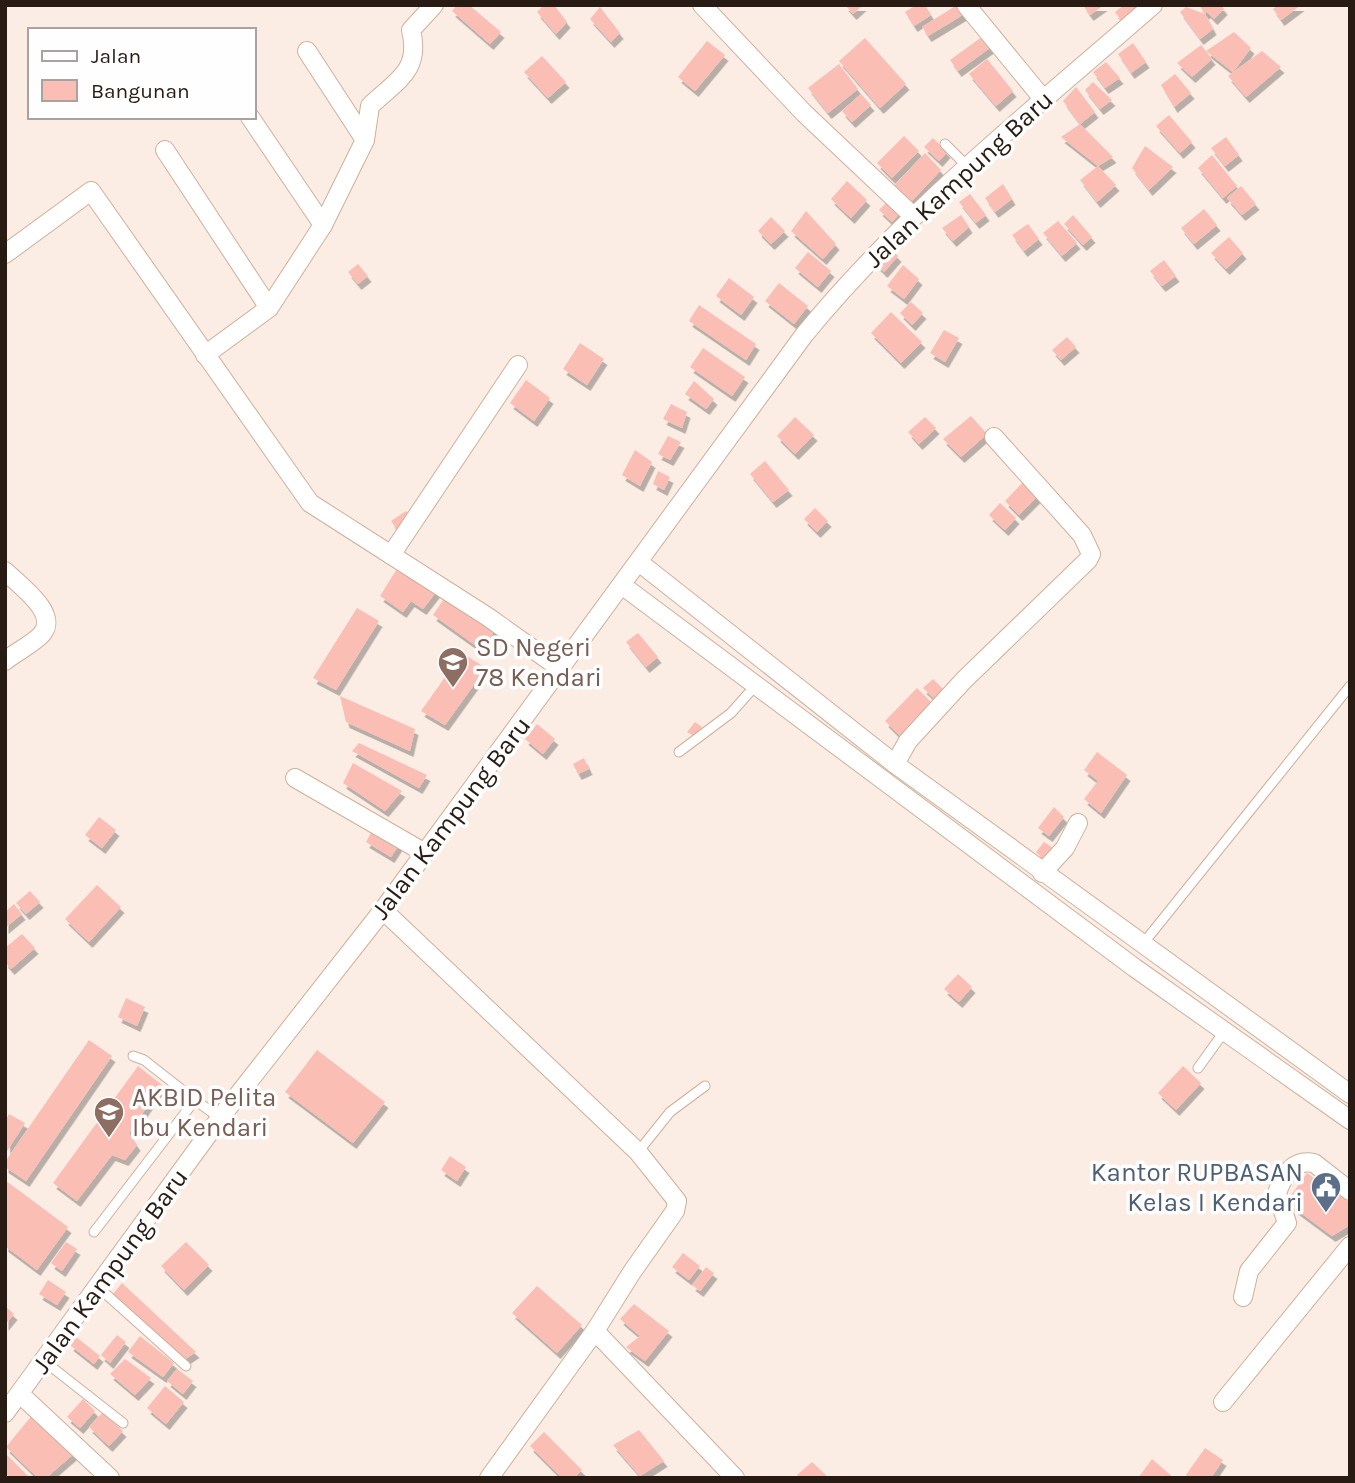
<svg xmlns="http://www.w3.org/2000/svg" width="1355" height="1483" font-family="Karla,sans-serif">
<defs>
<filter id="shadow"><feDropShadow dx="3.5" dy="6" stdDeviation="0" flood-color="#0004"/></filter>
</defs>
<rect width="100%" height="100%" fill="#fbede4"/>
<!-- building -->
<g fill="#fbbeb4" filter="url(#shadow)">
<polygon points="457,5 469,5 501,32 490,44 452,11"/>
<polygon points="544,5 554,5 567,22 556,34 537,12"/>
<polygon points="845,5 863,5 853,14"/>
<polygon points="916,5 925,5 931,15 914,26 905,12"/>
<polygon points="957,5 961,5 966,13 928,36 922,27"/>
<polygon points="1083,5 1104,5 1090,15"/>
<polygon points="1124,5 1134,5 1138,11 1122,22 1115,12"/>
<polygon points="1199,5 1221,5 1224,9 1214,19 1207,12 1205,14"/>
<polygon points="1278,5 1301,5 1281,20 1273,9"/>
<polygon points="600,7 620,33 611,42 590,19"/>
<polygon points="1186,7 1205,14 1213,29 1200,39 1180,12"/>
<polygon points="1234,32 1251,48 1233,72 1206,51"/>
<polygon points="986,34 994,45 958,71 950,60"/>
<polygon points="865,38 906,84 880,108 839,61"/>
<polygon points="707,41 725,55 695,91 678,77"/>
<polygon points="1133,43 1146,62 1131,73 1118,54"/>
<polygon points="1201,45 1212,59 1192,77 1177,63"/>
<polygon points="1262,51 1281,67 1246,97 1228,76"/>
<polygon points="542,56 566,82 548,98 524,72"/>
<polygon points="987,59 1013,91 996,106 969,74"/>
<polygon points="1106,62 1120,78 1105,88 1093,72"/>
<polygon points="839,64 858,89 828,113 808,88"/>
<polygon points="1175,74 1191,93 1174,107 1161,85"/>
<polygon points="1093,82 1112,100 1100,109 1085,90"/>
<polygon points="1076,87 1095,112 1080,124 1063,101"/>
<polygon points="861,94 871,105 852,122 842,111"/>
<polygon points="1169,115 1192,142 1180,153 1156,126"/>
<polygon points="1080,124 1113,157 1098,166 1061,137"/>
<polygon points="904,136 919,151 892,178 877,163"/>
<polygon points="1226,137 1239,155 1225,166 1211,148"/>
<polygon points="933,138 947,152 939,161 924,147"/>
<polygon points="1145,146 1173,167 1149,190 1132,168"/>
<polygon points="925,153 941,170 910,203 893,187"/>
<polygon points="1212,155 1237,186 1223,198 1198,168"/>
<polygon points="1098,166 1116,185 1097,202 1080,180"/>
<polygon points="847,181 867,200 851,218 831,199"/>
<polygon points="1003,184 1012,199 995,212 985,198"/>
<polygon points="1241,186 1256,204 1242,215 1227,198"/>
<polygon points="970,194 986,215 976,223 959,202"/>
<polygon points="889,200 901,212 892,222 879,210"/>
<polygon points="1204,209 1217,225 1194,244 1181,228"/>
<polygon points="806,211 836,244 823,259 791,231"/>
<polygon points="961,215 969,227 953,241 942,228"/>
<polygon points="1073,215 1092,237 1083,245 1064,224"/>
<polygon points="771,217 785,231 771,244 758,231"/>
<polygon points="1058,221 1077,243 1062,256 1043,233"/>
<polygon points="1028,224 1039,239 1024,251 1012,235"/>
<polygon points="1229,237 1243,253 1226,269 1211,253"/>
<polygon points="891,249 898,256 884,272 877,265"/>
<polygon points="808,252 831,271 818,287 795,268"/>
<polygon points="1164,260 1176,276 1162,286 1150,271"/>
<polygon points="358,264 368,276 358,284 348,272"/>
<polygon points="903,265 919,279 904,299 887,286"/>
<polygon points="729,278 754,297 741,315 716,296"/>
<polygon points="779,283 808,306 794,324 765,301"/>
<polygon points="911,302 923,313 912,325 900,313"/>
<polygon points="699,305 756,344 746,360 689,321"/>
<polygon points="891,312 922,342 901,363 871,333"/>
<polygon points="944,330 959,338 945,362 930,353"/>
<polygon points="1067,337 1076,347 1061,360 1052,350"/>
<polygon points="580,343 604,359 587,385 563,369"/>
<polygon points="703,348 745,377 732,396 690,367"/>
<polygon points="526,380 550,398 534,421 510,403"/>
<polygon points="694,381 714,399 706,409 685,394"/>
<polygon points="671,404 687,412 682,428 663,419"/>
<polygon points="971,416 987,434 961,457 943,439"/>
<polygon points="795,417 814,435 795,454 777,436"/>
<polygon points="925,417 936,428 919,444 908,432"/>
<polygon points="668,436 681,442 670,460 658,454"/>
<polygon points="635,450 652,462 640,486 622,475"/>
<polygon points="765,461 789,490 773,502 750,474"/>
<polygon points="658,471 670,477 664,490 653,484"/>
<polygon points="1025,480 1040,494 1019,515 1005,501"/>
<polygon points="1000,503 1016,518 1005,530 989,515"/>
<polygon points="815,508 828,521 817,532 804,519"/>
<polygon points="406,511 414,522 399,532 391,521"/>
<polygon points="400,564 437,591 423,609 411,601 403,612 380,596"/>
<polygon points="446,596 495,630 482,650 433,615"/>
<polygon points="357,608 379,621 336,690 313,678"/>
<polygon points="638,633 658,657 646,667 626,642"/>
<polygon points="462,653 486,668 445,725 421,711"/>
<polygon points="933,679 948,694 939,703 923,688"/>
<polygon points="917,688 935,706 903,739 885,721"/>
<polygon points="340,696 415,729 410,751 346,722"/>
<polygon points="695,722 702,727 695,737 687,732"/>
<polygon points="537,724 555,739 543,754 525,739"/>
<polygon points="359,743 427,775 419,788 352,751"/>
<polygon points="1097,752 1127,775 1101,813 1084,799 1098,781 1084,770"/>
<polygon points="584,758 589,769 578,774 573,764"/>
<polygon points="353,763 402,791 385,811 343,783"/>
<polygon points="1054,807 1064,817 1049,836 1038,828"/>
<polygon points="99,817 116,830 102,848 85,835"/>
<polygon points="374,827 400,843 391,857 366,842"/>
<polygon points="1044,842 1053,848 1044,860 1036,852"/>
<polygon points="97,885 121,907 89,942 65,919"/>
<polygon points="30,891 40,902 26,914 16,903"/>
<polygon points="14,904 22,914 5,928 5,912"/>
<polygon points="22,934 35,948 11,969 5,962 5,948"/>
<polygon points="958,974 972,987 959,1002 944,989"/>
<polygon points="126,998 145,1007 137,1026 118,1017"/>
<polygon points="89,1040 112,1056 26,1181 5,1167 5,1162"/>
<polygon points="317,1050 385,1102 353,1143 285,1092"/>
<polygon points="138,1066 162,1085 129,1133 137,1145 125,1160 112,1155 77,1201 53,1183"/>
<polygon points="1183,1066 1201,1083 1176,1110 1158,1093"/>
<polygon points="9,1114 25,1123 7,1151 5,1121"/>
<polygon points="450,1156 466,1167 457,1181 441,1170"/>
<polygon points="1307,1173 1350,1203 1350,1225 1332,1236 1286,1202"/>
<polygon points="5,1180 68,1227 37,1270 5,1246"/>
<polygon points="66,1242 77,1249 62,1271 51,1263"/>
<polygon points="186,1242 209,1265 184,1290 161,1266"/>
<polygon points="683,1253 700,1266 689,1280 672,1267"/>
<polygon points="706,1267 714,1273 700,1291 692,1285"/>
<polygon points="48,1280 66,1292 57,1305 39,1294"/>
<polygon points="122,1283 196,1352 184,1360 112,1295"/>
<polygon points="537,1286 582,1325 557,1353 512,1313"/>
<polygon points="634,1304 669,1331 645,1361 626,1347 640,1336 620,1319"/>
<polygon points="5,1306 14,1314 5,1325"/>
<polygon points="117,1335 126,1342 110,1363 101,1355"/>
<polygon points="140,1336 174,1363 163,1377 128,1352"/>
<polygon points="76,1337 100,1356 94,1364 70,1345"/>
<polygon points="125,1359 151,1378 135,1395 110,1374"/>
<polygon points="177,1369 193,1381 183,1394 167,1381"/>
<polygon points="165,1386 184,1402 166,1424 147,1408"/>
<polygon points="83,1399 95,1411 80,1428 67,1417"/>
<polygon points="103,1412 123,1431 109,1446 89,1427"/>
<polygon points="33,1414 76,1452 46,1478 38,1478 6,1447"/>
<polygon points="639,1430 664,1461 640,1476 613,1445"/>
<polygon points="544,1432 582,1470 574,1478 562,1478 530,1446"/>
<polygon points="1205,1448 1223,1460 1211,1478 1189,1478 1186,1475"/>
<polygon points="5,1453 30,1478 10,1478 5,1473"/>
<polygon points="1152,1459 1174,1478 1138,1478"/>
<polygon points="812,1462 826,1475 823,1478 799,1478 797,1475"/>
</g>
<g fill="none" stroke-linecap="round" stroke-linejoin="round">
<!-- lane casing -->
<g stroke="#cfb09a" stroke-width="11">
<g id="lane">
<polyline points="945,144 967,166"/>
<polyline points="679,752 731,713 755,686"/>
<polyline points="1142,945 1350,686"/>
<polyline points="133,1056 144,1060 195,1100"/>
<polyline points="1198,1068 1224,1032"/>
<polyline points="638,1152 670,1112 705,1086"/>
<polyline points="94,1232 195,1100 220,1118"/>
<polyline points="98,1287 186,1366"/>
<polyline points="44,1361 123,1423"/>
</g>
</g>
<!-- street casing -->
<g stroke="#cfb09a" stroke-width="20">
<g id="street">
<polyline points="702,5 804,113 912,215"/>
<polyline points="966,5 1044,100"/>
<polyline points="307,51 365,140"/>
<polyline points="250,117 323,225"/>
<polyline points="165,150 269,308"/>
<polyline points="5,254 91,191 310,503 488,617 561,669"/>
<path d="M205,355L269,308L323,225L365,140L370,106C397,80 421,71 411,30L434,5"/>
<polyline points="391,555 518,365"/>
<polyline points="640,563 895,764 1350,1094"/>
<path d="M5,571C19,585 61,614 41,635C31,645 16,652 5,661"/>
<polyline points="623,586 1135,968 1350,1120"/>
<polyline points="895,764 908,741 964,680 1088,560 1091,554 1082,535 994,437"/>
<polyline points="295,778 425,853"/>
<polyline points="1042,873 1065,848 1078,823"/>
<polyline points="383,910 638,1152 677,1201 675,1211 632,1272 595,1331 489,1478"/>
<path d="M1243,1297L1249,1271L1287,1223L1277,1193C1284,1174 1293,1159 1314,1163L1350,1191"/>
<polyline points="595,1331 735,1478"/>
<polyline points="20,1394 110,1478"/>
<polyline points="1223,1402 1350,1246"/>
<path d="M5,1413L220,1118L383,910L804,335C907,209 1031,112 1153,5"/>
</g>
</g>
<!-- lane -->
<use href="#lane" stroke="#fff" stroke-width="9"/>
<!-- street -->
<use href="#street" stroke="#fff" stroke-width="18"/>
</g>
<!-- icons -->
<defs>
<g id="school-pin" transform="scale(1.575)"><path d="M0 17L-7.5 6A9.5 9.5 0 1 1 7.5 6Z" fill="#8d6e63" stroke="#fefefe"/><path d="M0-5L7-2L0 1L-7-2ZM-4 1L0 2.5L4 1V4Q0 6-4 4Z" fill="#fff"/></g>
<g id="university-pin" transform="scale(1.575)"><path d="M0 17L-7.5 6A9.5 9.5 0 1 1 7.5 6Z" fill="#8d6e63" stroke="#fefefe"/><path d="M0-5L7-2L0 1L-7-2ZM-4 1L0 2.5L4 1V4Q0 6-4 4Z" fill="#fff"/></g>
<g id="civic-pin" transform="scale(1.575)"><path d="M0 17L-7.5 6A9.5 9.5 0 1 1 7.5 6Z" fill="#5c6f8a" stroke="#fefefe"/><path d="M-.6-6.5H3V-4.5H.6V-3L4-1V1h2V6H-6V1h2V-1L-.6-3ZM-1.2 2.5V6h2.4V2.5Z" fill="#fff"/></g>
</defs>
<g fill-rule="evenodd">
<use href="#school-pin" x="453" y="662"/>
<use href="#university-pin" x="109" y="1112"/>
<use href="#civic-pin" x="1326" y="1187"/>
</g>
<g text-anchor="middle" dominant-baseline="central" stroke-width="7" stroke-linejoin="round" paint-order="stroke">
<!-- street labels -->
<g font-size="26" fill="#271b13" stroke="#fefefe">
<text transform="translate(959 179) rotate(-43)">Jalan Kampung Baru</text>
<text transform="translate(451 818) rotate(-53)">Jalan Kampung Baru</text>
<text transform="translate(110 1271) rotate(-54)">Jalan Kampung Baru</text>
</g>
<!-- education labels -->
<g font-size="26" fill="#785e54" stroke="#fefefe" text-anchor="start">
<text x="476" y="647">SD Negeri<tspan x="476" dy="30">78 Kendari</tspan></text>
<text x="132" y="1097">AKBID Pelita<tspan x="132" dy="30">Ibu Kendari</tspan></text>
</g>
<!-- service labels -->
<g font-size="26" fill="#4e5e75" stroke="#fefefe" text-anchor="end">
<text x="1303" y="1172">Kantor RUPBASAN<tspan x="1303" dy="30">Kelas I Kendari</tspan></text>
</g>
</g>
<!-- border -->
<rect width="1355" height="1483" fill="none" stroke="#271b13" stroke-width="14"/>
<!-- legend -->
<rect x="28" y="28" width="228" height="91" fill="#fefefe" stroke="#a8a3a0" stroke-width="2"/>
<rect x="42" y="51" width="35" height="10" fill="#ffffff" stroke="#a8a3a0" stroke-width="2"/>
<text x="91" y="63" font-size="21" fill="#271b13">Jalan</text>
<rect x="42" y="80" width="35" height="21" fill="#fbbeb4" stroke="#a8a3a0" stroke-width="2"/>
<text x="91" y="98" font-size="21" fill="#271b13">Bangunan</text>
</svg>
